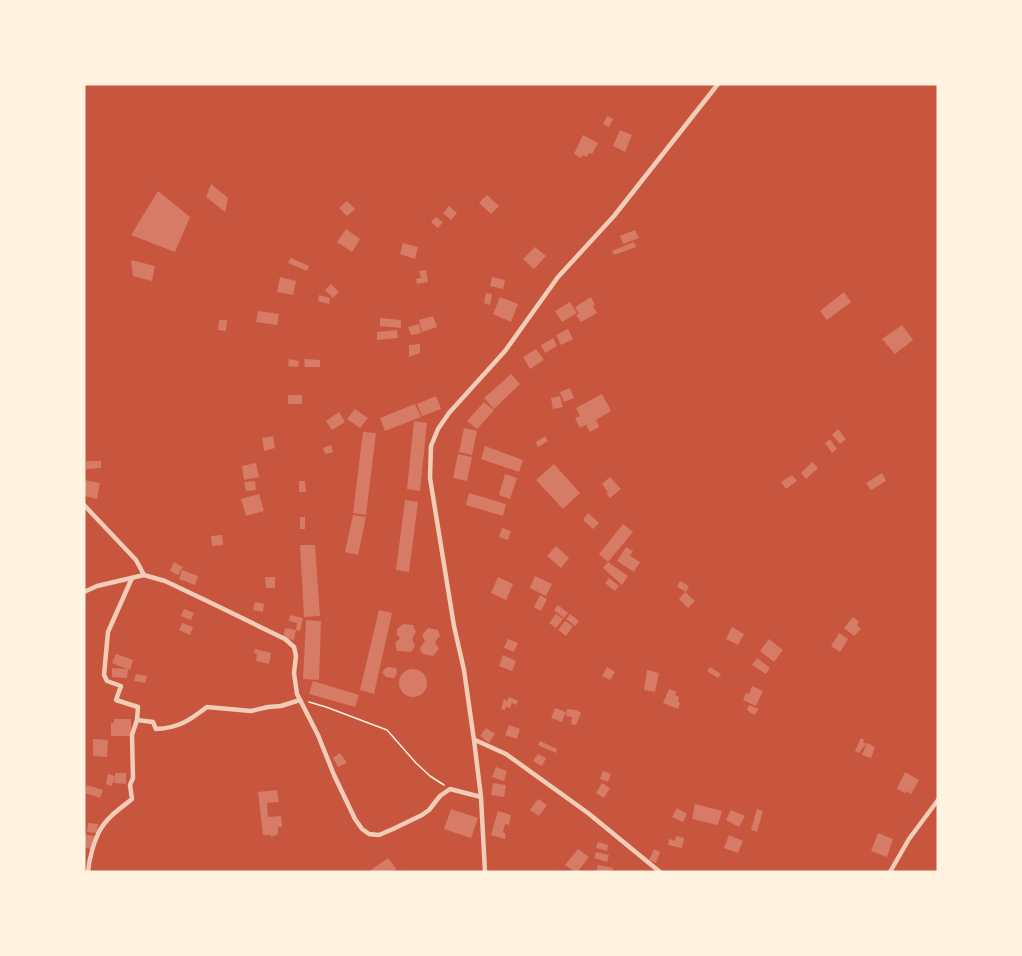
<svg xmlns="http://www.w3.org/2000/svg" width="1022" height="956" font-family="'Public Sans',sans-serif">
<rect width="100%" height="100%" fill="#c8553d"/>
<!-- building -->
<g fill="#d67c66">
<polygon points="607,116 613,119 609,127 603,124"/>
<polygon points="620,130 632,135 625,152 613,146"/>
<polygon points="583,135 598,143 592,154 589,153 587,157 583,155 581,158 574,154"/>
<polygon points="211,184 228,198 225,212 206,197"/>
<polygon points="158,191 190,217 175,252 131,235"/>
<polygon points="487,195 499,206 491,214 479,203"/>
<polygon points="347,201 355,209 347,216 339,208"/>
<polygon points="449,206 457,213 451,220 443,213"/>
<polygon points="436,217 443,222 438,228 431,222"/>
<polygon points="346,229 360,239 352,252 337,242"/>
<polygon points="635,230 639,238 623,244 620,236"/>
<polygon points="634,242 636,247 614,255 612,251"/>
<polygon points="403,243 418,247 415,259 400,254"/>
<polygon points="535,247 546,256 534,269 523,259"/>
<polygon points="291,258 309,266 307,271 288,263"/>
<polygon points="131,260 155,266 152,281 133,276"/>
<polygon points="426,270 428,282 417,284 416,279 421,278 419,271"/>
<polygon points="280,277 296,281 293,295 277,292"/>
<polygon points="492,277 505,280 503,289 490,286"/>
<polygon points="331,284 339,292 333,298 325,290"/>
<polygon points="844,292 851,302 827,320 820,311"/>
<polygon points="486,293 492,294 490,305 484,303"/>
<polygon points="319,295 330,298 329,304 318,301"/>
<polygon points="500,297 518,304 511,322 493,314"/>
<polygon points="591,297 595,305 593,306 597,313 581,322 576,315 579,314 575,307"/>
<polygon points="570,302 577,313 562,322 555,311"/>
<polygon points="258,311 279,314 277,325 256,322"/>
<polygon points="433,316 437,327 422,332 419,320"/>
<polygon points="380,318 401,320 401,328 380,326"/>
<polygon points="219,320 227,320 226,331 218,330"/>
<polygon points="419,324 421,333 411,335 408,327"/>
<polygon points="902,325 913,340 895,354 882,339"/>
<polygon points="568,329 573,339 561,345 556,335"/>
<polygon points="397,330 398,338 377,340 377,332"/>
<polygon points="553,338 557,346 545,353 541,345"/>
<polygon points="420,344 420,353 409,357 409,345"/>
<polygon points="536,349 544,360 530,369 523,357"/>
<polygon points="289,359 299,361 298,367 288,366"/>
<polygon points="304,359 320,360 320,367 305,367"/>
<polygon points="511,374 520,384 494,409 484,398"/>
<polygon points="570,388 574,398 564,402 560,392"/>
<polygon points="602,394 611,411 596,420 599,427 590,432 586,425 580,428 575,418 580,416 576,408"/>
<rect x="288" y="395" width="14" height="9"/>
<polygon points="436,396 441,409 422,416 417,404"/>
<polygon points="560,396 563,407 553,409 551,398"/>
<polygon points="484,402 494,410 477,429 467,421"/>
<polygon points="415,404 421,417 385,431 380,418"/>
<polygon points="355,409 368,418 360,428 347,419"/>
<polygon points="339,412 345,422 332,430 326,421"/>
<polygon points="414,421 427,423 420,491 407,489"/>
<polygon points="464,428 477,431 472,455 459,452"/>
<polygon points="838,429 846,439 840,444 832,435"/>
<polygon points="363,432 376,433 366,515 353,513"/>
<polygon points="273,436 275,448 264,451 262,438"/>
<polygon points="545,436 548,441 538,447 536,442"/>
<polygon points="830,439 837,449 832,453 825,443"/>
<polygon points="331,445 333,452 325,454 323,448"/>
<polygon points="485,446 523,460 519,472 481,459"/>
<polygon points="458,454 472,457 467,481 453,478"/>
<polygon points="86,461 101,461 101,468 86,469"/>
<polygon points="812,462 818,468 806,479 801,473"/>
<polygon points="256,463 259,477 244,480 242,466"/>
<polygon points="554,464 580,493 563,509 536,480"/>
<polygon points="882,473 886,481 871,490 866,483"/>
<polygon points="505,474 517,478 510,499 499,495"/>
<polygon points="792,475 797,481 786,489 781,482"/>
<polygon points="610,477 621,489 610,498 606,493 608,492 602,484"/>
<polygon points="84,480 100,483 97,499 84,496"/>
<polygon points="255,481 256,490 246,491 244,482"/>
<polygon points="299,481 305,481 306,492 299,492"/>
<polygon points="469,493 506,504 503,516 466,505"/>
<polygon points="259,494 264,511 246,516 241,499"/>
<polygon points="405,500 418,502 409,572 396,570"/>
<polygon points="588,513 599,523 593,529 583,520"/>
<polygon points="353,515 366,517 358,555 345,552"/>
<rect x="300" y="517" width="5" height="12"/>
<polygon points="623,524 633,532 608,562 599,554"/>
<polygon points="502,528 511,531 508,540 499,537"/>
<polygon points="222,535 223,545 212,546 211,536"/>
<polygon points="300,545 315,545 320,616 304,617"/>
<polygon points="556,546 569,558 561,568 547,556"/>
<polygon points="626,547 633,551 630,556 640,562 634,572 617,561"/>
<polygon points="174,562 183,567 178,575 170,571"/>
<polygon points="608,562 628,576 622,585 603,568"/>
<polygon points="182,570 198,576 195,585 179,579"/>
<polygon points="535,576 552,584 546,596 530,588"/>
<polygon points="265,577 275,577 275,588 266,588"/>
<polygon points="498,577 513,584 506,600 491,593"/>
<polygon points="609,578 619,586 615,591 605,583"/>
<polygon points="680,581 689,586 686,592 677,587"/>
<polygon points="685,592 695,601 688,608 679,599"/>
<polygon points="540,595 547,599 541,611 534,607"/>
<polygon points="255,602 264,604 263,612 253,610"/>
<polygon points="558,605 568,613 564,618 554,610"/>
<polygon points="184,609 194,613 191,620 181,616"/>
<polygon points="379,610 392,613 374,694 360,690"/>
<polygon points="556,614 563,619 556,628 549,623"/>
<polygon points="570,614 579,621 575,626 566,619"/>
<polygon points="290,615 303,618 300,631 296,630 297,623 289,621"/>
<polygon points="853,617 859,622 857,625 861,629 854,636 844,628"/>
<polygon points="306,620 321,621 319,680 303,679"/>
<polygon points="565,621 573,626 566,636 558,630"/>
<polygon points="182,623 193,627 190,635 179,630"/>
<polygon points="403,624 413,625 416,632 412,639 415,646 411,652 397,651 395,643 400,638 397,635 397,629"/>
<polygon points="732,627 744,634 738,645 726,639"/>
<polygon points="285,628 296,630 294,640 283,638"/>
<polygon points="428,628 438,630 440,636 435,642 439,649 433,656 423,654 420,650 420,648 425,641 422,635"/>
<polygon points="839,633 848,639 840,652 831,646"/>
<polygon points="508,639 518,643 514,652 504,648"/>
<polygon points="769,639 783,650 774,662 760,651"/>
<polygon points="255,649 271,653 269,664 256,661 257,654 254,653"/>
<polygon points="116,654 133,660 130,670 112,663"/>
<polygon points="503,655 516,661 512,671 499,666"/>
<polygon points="757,658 770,668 766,674 752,665"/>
<polygon points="387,667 396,668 397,673 394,678 386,677 382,672"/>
<polygon points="607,667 615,672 610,680 602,676"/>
<polygon points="710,667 721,674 718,678 707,671"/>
<polygon points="112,668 128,669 127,678 112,677"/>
<circle cx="413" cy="683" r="14"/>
<polygon points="647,670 659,673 655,692 644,690"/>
<polygon points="136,674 147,676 145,683 134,681"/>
<polygon points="313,681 359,695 355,707 309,694"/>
<polygon points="752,686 763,691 756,706 743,700 746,693 749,694"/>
<polygon points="669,689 677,692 675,695 679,697 678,702 680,703 678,709 663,703"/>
<polygon points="509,697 518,701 516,705 512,703 510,708 506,707 505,710 501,709 504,699 507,701"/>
<polygon points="749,705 759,709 754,715 747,710"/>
<polygon points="555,708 566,712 562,722 551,718"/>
<polygon points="567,709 576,710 581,713 576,725 571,724 572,717 566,716"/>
<polygon points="114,719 131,719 131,736 111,736 111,723 114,723"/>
<polygon points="509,725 520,729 517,739 505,735"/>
<polygon points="486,728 495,734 489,743 480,736"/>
<polygon points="861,738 864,740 863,742 866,744 859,753 855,751"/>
<polygon points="93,739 108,740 107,757 93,756"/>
<polygon points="540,741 557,749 556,753 538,745"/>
<polygon points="867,743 875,747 871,758 862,755"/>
<polygon points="340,753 347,763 338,767 333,758"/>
<polygon points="538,754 546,758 542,766 533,761"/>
<polygon points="496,767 507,771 504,781 492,777"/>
<polygon points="603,771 611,774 608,782 600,779"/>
<polygon points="905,772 919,780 911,794 906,791 905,793 897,789"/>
<polygon points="115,773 126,773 126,784 114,783 115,776 112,786 106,784 108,774 115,776"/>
<polygon points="493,783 506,785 504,797 491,795"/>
<polygon points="602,783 610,788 604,798 596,793"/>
<polygon points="87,785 103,790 100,798 85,793"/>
<polygon points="277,790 279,802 267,803 268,817 281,816 282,827 278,827 278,834 271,837 271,835 263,835 258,792"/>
<polygon points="538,799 547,805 539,816 530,810"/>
<polygon points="695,804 722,811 718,825 692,819"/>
<polygon points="677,808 687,814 683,822 672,817"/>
<polygon points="451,809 478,818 471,838 444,829"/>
<polygon points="757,809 763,811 757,832 751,830"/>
<polygon points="731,810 745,816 739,827 726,820"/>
<polygon points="498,811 511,815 509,825 505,824 503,832 506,834 505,839 491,835"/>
<polygon points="88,823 98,824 97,833 87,832"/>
<polygon points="878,833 893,839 887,857 871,851"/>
<polygon points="84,834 94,836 92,849 84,848"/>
<polygon points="729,835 743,841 738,853 724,848"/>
<polygon points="676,836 684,838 682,848 668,845 669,839 675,841"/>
<polygon points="598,842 608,845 607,851 596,848"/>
<polygon points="578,849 589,857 579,870 580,871 579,872 575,872 565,865"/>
<polygon points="654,849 660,852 656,863 649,860"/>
<polygon points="596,852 609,855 607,862 594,858"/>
<polygon points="388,858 396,869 392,872 368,872"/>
<polygon points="598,865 613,868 612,872 596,872"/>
</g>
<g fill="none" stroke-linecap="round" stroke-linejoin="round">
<!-- path -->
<polyline stroke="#fff3e0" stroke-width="1.5" points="309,702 326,707 387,730 416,763 430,776 444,785"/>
<!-- minor -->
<g stroke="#f1ccb7" stroke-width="4.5">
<polyline points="84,505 136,560 144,575"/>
<polyline points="132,578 108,632 104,675 107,681 121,686 116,700 138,707 137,720"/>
<polyline points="84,592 97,586 144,575 165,581 205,600 285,639 294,647 296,656 294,673 297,694 318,735 334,775 355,819 362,829 369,834 379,835 393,829 422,815 429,810 440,796 450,789 481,797"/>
<polyline points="475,740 506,754 588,813 660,872"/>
<path d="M88,872C89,859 94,841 100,830C107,817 121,808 132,799L130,785L133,778L132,735L137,720L153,722L156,729C179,728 190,720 207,707L251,711L268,707L281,706L300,700"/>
<polyline points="485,872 481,797 474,740 464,670 454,626 430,478 431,446 438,429 449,413 505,351 558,277 614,216 718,84"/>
<polyline points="890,872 909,839 938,800"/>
</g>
</g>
<!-- border -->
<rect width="1022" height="956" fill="none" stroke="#fff3e0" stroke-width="171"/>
</svg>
